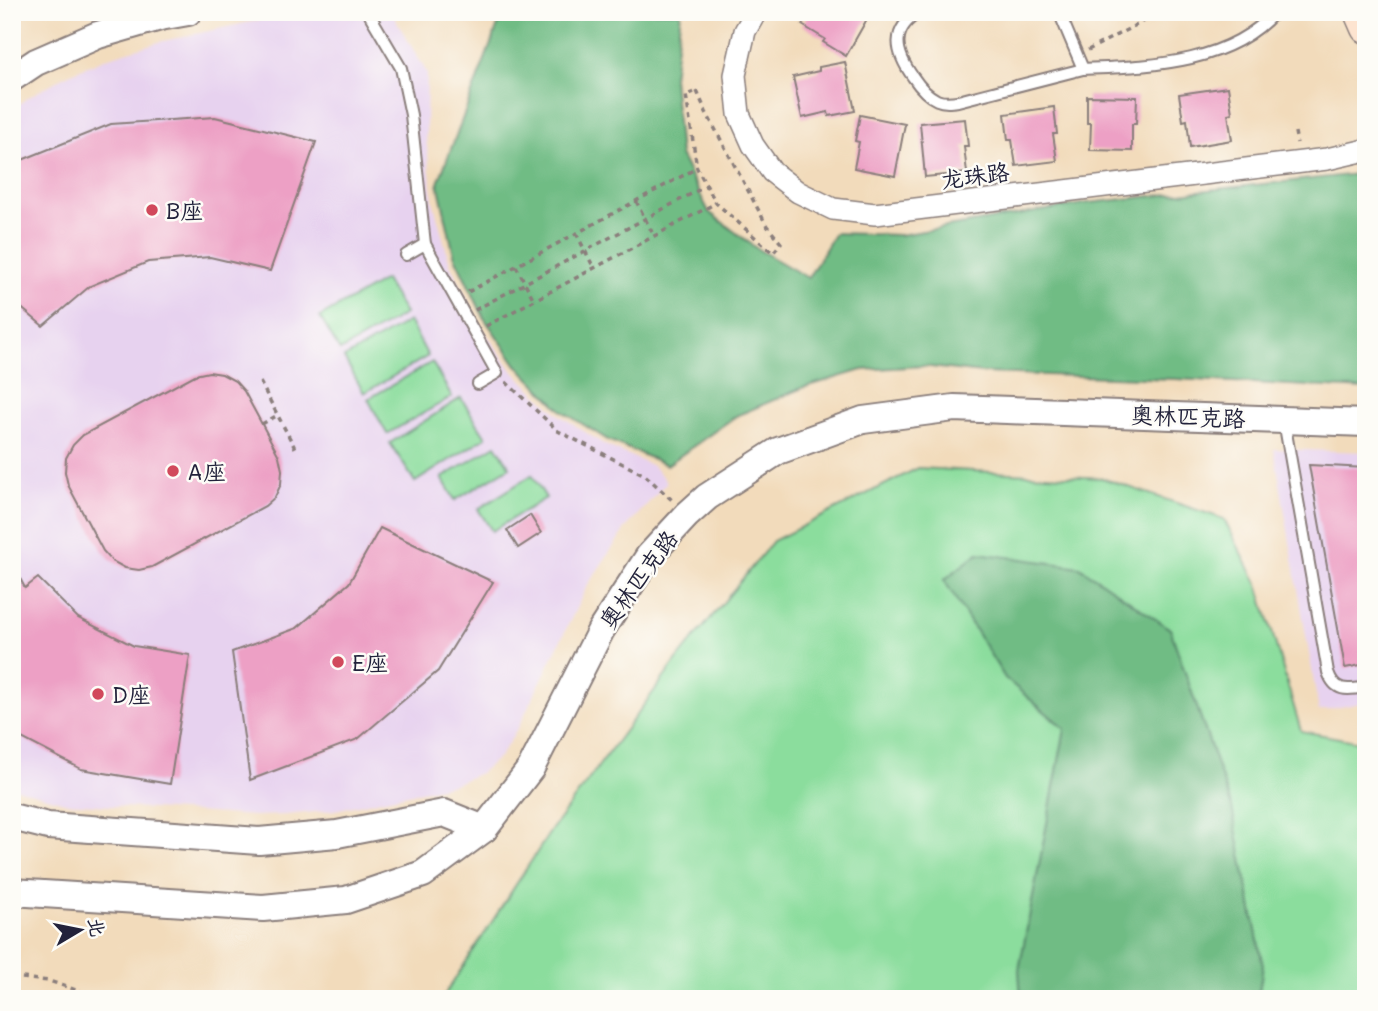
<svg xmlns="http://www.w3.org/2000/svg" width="1378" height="1011" font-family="Mali,'LXGW WenKai TC',sans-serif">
<rect width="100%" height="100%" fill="#fdfcf7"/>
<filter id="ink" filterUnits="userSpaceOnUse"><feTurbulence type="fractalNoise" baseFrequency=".0143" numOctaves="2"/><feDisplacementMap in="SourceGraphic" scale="14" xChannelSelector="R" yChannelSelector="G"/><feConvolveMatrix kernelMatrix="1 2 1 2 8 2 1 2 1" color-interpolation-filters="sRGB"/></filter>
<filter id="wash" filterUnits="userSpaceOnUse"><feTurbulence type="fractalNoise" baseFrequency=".00686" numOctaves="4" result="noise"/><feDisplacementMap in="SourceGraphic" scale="28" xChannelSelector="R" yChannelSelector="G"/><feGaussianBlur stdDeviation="1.57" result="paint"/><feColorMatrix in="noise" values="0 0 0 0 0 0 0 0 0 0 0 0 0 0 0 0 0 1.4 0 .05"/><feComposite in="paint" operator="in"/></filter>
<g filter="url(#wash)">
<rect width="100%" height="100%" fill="#f2dbbb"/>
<!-- built -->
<g fill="#e7d2ef">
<polygon points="296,12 391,12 427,73 426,137 433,201 450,264 478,322 512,370 558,414 605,445 653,466 667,482 625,529 587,586 518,728 500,756 480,773 454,784 335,810 285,815 254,816 68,803 12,787 12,110 27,98 67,75 109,57 159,42"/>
<polygon points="1274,449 1366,452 1366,702 1319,711"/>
</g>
<!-- green -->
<g fill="#8bdd9d" stroke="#56806c" stroke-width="2">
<polygon points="385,280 405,314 340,351 320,317"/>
<polygon points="409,321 428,356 364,393 344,358"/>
<polygon points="432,362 452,397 387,434 368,399"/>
<polygon points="461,398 486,437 415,482 390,443"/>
<polygon points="496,445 510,467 455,500 442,478"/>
<polygon points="918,468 1102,478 1224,519 1259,587 1301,731 1366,743 1366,999 442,999 552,829 680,656 773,541"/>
<polygon points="532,475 546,498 492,531 478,509"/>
</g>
<!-- forest -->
<g fill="#70bc84" stroke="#496f60" stroke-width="2">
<polygon points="503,12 681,12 673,77 680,155 709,212 756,248 808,278 835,233 900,235 1088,203 1366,173 1366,389 1176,379 983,373 922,366 862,370 802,388 736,416 667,465 608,440 562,411 517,365 484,318 454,255 438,183"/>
<polygon points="978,553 1080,567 1170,629 1232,808 1263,966 1258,999 1021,999 1019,970 1065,729 1005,678 944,580"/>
</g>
<g id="blocks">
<!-- building -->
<g fill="#eda0c5">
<polygon points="810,12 871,12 846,56 823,42 825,39 802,25"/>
<polygon points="845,62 855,111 829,116 828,112 802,118 793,77 819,71 819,67"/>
<polygon points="1228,87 1232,113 1228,114 1232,140 1190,147 1187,120 1183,121 1179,94"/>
<polygon points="1087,96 1137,97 1136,124 1132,124 1132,151 1090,150 1091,123 1087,123"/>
<polygon points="1054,107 1057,134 1053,134 1057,161 1016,166 1012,140 1008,140 1005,114"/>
<polygon points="860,115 905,124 895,176 854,168 859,142 855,141"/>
<polygon points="215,117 316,142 270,271 210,257 148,262 90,286 43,326 12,300 12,164 111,124"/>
<polygon points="965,119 968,146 964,146 967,173 925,177 920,123"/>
<polygon points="209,372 222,374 235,381 244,391 279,456 282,470 281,484 275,497 265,506 152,567 139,570 125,568 112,561 103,551 68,485 65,472 66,458 73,445 83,435 195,375"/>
<polygon points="1309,465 1366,468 1366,664 1345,668"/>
<polygon points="530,515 541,533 518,548 507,530"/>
<polygon points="380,528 493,582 438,671 358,739 250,780 232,652 297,628 349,583"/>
<polygon points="12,563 25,588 38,578 78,618 134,646 190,655 170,784 81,769 12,733"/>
</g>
</g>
</g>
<g filter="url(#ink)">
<use href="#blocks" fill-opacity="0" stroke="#8a7e7b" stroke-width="2"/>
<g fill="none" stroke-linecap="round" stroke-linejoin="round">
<!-- service casing -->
<g stroke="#8a7e7b" stroke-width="14">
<g id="service">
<polyline points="368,12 401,68 411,115 425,244 497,373 478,384"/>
<path d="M920,12C890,29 895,52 913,77C919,86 926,95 937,100C944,103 951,102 958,101L1083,69"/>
<path d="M1059,12L1083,69C1149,66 1228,65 1275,12"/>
<polyline points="406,255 425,244"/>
<path d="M1284,421L1328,672C1335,693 1348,690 1366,687"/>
</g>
</g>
<!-- minor casing -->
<g stroke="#8a7e7b" stroke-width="24">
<polyline id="minor" points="756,12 745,31 735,75 739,114 753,145 772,172 798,192 833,209 875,214 1327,159 1366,150"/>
</g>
<!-- tertiary casing -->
<g stroke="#8a7e7b" stroke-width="30">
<g id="tertiary">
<polyline points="12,78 36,62 98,35 160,17 188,12"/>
<polyline points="12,817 48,826 259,841 337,834 444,813 484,829"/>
<polyline points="12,892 263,908 346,900 423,874 484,829 531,768 601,630 649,556 687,515 707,497 778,451 863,420 954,408 1366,423"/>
</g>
</g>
<!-- secondary casing -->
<g stroke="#8a7e7b" stroke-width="33">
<polyline id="secondary" points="1359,12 1366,28"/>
</g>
<!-- path -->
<g stroke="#8a7e7b" stroke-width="3.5" stroke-dasharray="5 5" stroke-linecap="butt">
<polyline points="1088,50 1161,12"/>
<polygon points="697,91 706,112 767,226 781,243 773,253 716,203 697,168 686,95"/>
<polyline points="1295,132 1297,143"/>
<polyline points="636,201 654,236"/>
<polyline points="576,233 594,268"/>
<polyline points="516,266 534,300"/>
<polyline points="468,292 697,168"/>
<polyline points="475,310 706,186"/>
<polyline points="486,326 716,203"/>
<polyline points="260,382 295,448"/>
<polyline points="506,382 558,431 645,475 672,500"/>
<polyline points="262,424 278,415"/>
<polyline points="12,977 49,981 94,996 97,999"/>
</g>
<!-- service -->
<use href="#service" stroke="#fff" stroke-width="10"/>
<!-- minor -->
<use href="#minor" stroke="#fff" stroke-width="21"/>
<!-- tertiary -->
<use href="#tertiary" stroke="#fff" stroke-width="26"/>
<!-- secondary -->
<use href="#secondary" stroke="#fde4d0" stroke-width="30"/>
</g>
</g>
<!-- markers -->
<g fill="#d1495b" stroke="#fdfcf7" stroke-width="2.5">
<circle cx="152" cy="210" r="7"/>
<circle cx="173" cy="471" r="7"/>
<circle cx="338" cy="662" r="7"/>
<circle cx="98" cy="694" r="7"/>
</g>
<g text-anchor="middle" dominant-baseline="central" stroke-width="5" stroke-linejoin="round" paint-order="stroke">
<!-- street labels -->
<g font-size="23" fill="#22223b" stroke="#fdfcf7">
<text transform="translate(975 175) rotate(-7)">龙珠路</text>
<text transform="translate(1188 416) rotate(2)">奥林匹克路</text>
<text transform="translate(638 579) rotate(-54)">奥林匹克路</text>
</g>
<!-- poi labels -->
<g font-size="23" fill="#22223b" stroke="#fdfcf7" text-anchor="start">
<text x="166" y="210">B座</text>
<text x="187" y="471">A座</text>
<text x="352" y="662">E座</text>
<text x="112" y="694">D座</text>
</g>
</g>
<!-- margin -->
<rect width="1378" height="1011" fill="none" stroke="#fdfcf7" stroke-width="42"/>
<!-- north arrow -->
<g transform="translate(80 930) rotate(80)" stroke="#fdfcf7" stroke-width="5" paint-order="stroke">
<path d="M0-5L12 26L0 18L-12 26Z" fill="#22223b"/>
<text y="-10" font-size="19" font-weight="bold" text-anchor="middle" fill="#22223b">北</text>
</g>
</svg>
